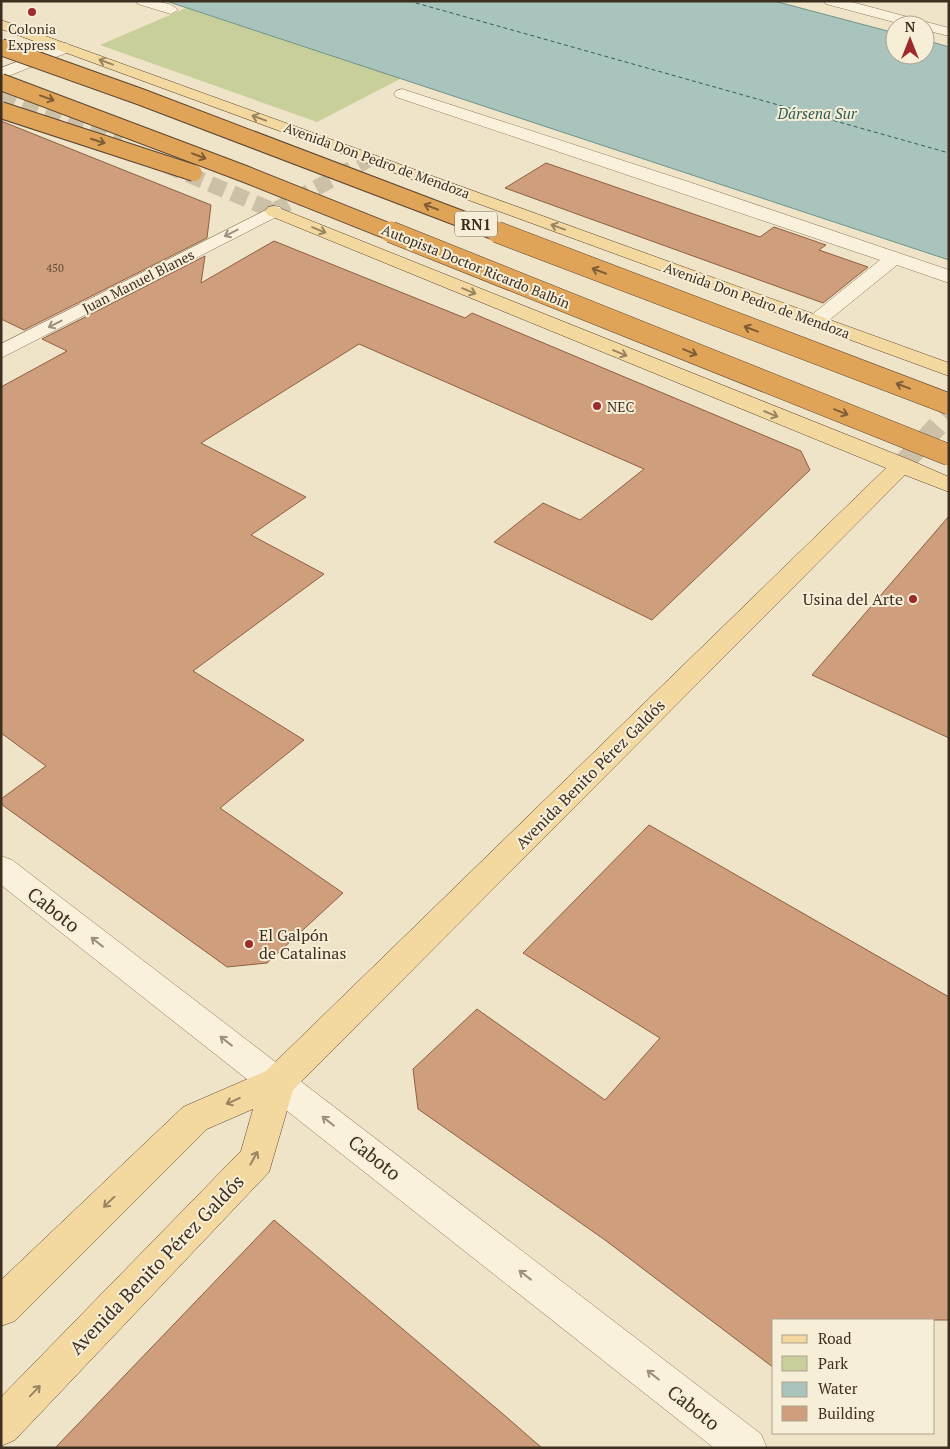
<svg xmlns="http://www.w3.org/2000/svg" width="950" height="1449" font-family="'PT Serif',serif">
<rect width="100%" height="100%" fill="#f0e4c8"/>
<!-- green -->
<polygon fill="#c9cf9b" points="186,8 402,78 317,122 100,45"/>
<!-- water -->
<polygon fill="#a9c4bc" stroke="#6f938a" points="166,1 774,1 895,33 895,55 925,55 925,40 949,47 949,260"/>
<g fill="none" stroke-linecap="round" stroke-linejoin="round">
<!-- ferry -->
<polyline stroke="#2f5d5a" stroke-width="1" stroke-dasharray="4 3" stroke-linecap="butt" points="409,1 949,153"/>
</g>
<!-- building -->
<g fill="#cf9f7d" stroke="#8d5f41">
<polygon points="1,121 211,205 207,238 24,330 1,319"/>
<polygon points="546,163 760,237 774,227 826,245 819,250 868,267 823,303 505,188"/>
<polygon points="274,241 465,318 472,313 801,451 810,470 652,620 494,542 543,503 580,520 644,469 359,344 201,443 306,497 251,535 324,574 193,671 304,740 220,808 343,893 267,963 227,967 1,804 1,799 46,766 1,733 1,387 67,351 42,339 205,256 201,283"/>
<polygon points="949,516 949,738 812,675"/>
<polygon points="649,825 949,997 949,1320 774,1320 774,1368 605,1240 418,1109 413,1069 477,1009 605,1100 660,1038 523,953"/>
<polygon points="274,1220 503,1414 542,1448 55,1448"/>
</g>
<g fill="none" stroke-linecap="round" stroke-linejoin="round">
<!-- minor-tunnel -->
<polyline stroke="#ccc0a6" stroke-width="16" stroke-dasharray="16 8" stroke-linecap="butt" points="274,211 371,158"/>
<!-- major-tunnel-far1 -->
<g stroke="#ccc0a6" stroke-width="16" stroke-dasharray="16 8" stroke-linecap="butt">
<polyline points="1,94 120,144"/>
<polyline points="166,165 274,211"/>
</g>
<!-- major-tunnel -->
<polyline stroke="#ccc0a6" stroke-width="21" stroke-dasharray="21 11" stroke-linecap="butt" points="902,465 949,413"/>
<!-- minor casing -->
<g stroke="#8d765c" stroke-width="1">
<g id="minor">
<path d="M136,1C149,1 169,0 178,10L171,14L138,4Z"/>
<polygon points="824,1 848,1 949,28 949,36 925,30 925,25 905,25 826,4"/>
<polygon points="66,43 74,48 71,51 1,79 1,68"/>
<polygon points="402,89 689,182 949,270 949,283 897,265 823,325 816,327 809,325 806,321 809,317 880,260 396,97 394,94 396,91"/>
<polygon points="274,206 280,207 283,211 280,215 1,358 1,344"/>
<polygon points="1,856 12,860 761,1434 767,1448 714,1448 1,885"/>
</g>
</g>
<!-- major casing -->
<g stroke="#5b4430" stroke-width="1">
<g id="major">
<polygon points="1,20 949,363 949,376 1,29"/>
<polygon points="274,206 910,460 949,477 949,492 905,475 293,1090 269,1172 15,1440 1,1446 1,1397 241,1151 253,1109 207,1129 15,1321 1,1326 1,1280 183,1107 266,1071 886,468 268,215 265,211 268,207"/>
</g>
</g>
<!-- minor -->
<use href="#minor" fill="#faf1dc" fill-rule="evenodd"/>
<!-- major -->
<use href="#major" fill="#f3d9a0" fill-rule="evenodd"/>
<!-- highway-bridge-far1 casing -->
<g stroke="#5b4430" stroke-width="18" stroke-linecap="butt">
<g id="highway-bridge-far1">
<polyline points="1,47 141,97 501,234"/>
<polyline points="1,82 245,174 395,234"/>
<polyline points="1,110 194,173"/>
</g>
</g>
<!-- highway-bridge casing -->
<g stroke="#5b4430" stroke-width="22" stroke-linecap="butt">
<g id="highway-bridge">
<polyline points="391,232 949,455"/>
<polyline points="497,232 949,404"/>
</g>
</g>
<!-- highway-bridge-far1 -->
<use href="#highway-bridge-far1" stroke="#e0a458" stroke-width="16"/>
<!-- highway-bridge -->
<use href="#highway-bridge" stroke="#e0a458" stroke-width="21"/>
</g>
<!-- one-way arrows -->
<defs><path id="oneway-shaft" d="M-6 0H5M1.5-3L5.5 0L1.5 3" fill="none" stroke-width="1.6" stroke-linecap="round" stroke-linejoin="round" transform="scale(1.25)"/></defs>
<g stroke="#988460">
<use href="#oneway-shaft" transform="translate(106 62) rotate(-160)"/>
<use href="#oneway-shaft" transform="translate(259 118) rotate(-160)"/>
<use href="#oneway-shaft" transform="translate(558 227) rotate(-160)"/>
<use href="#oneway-shaft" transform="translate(319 230) rotate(22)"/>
<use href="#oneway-shaft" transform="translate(469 291) rotate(22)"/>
<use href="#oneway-shaft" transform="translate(620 353) rotate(22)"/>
<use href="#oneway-shaft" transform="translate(771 414) rotate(22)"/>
<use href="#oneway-shaft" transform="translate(233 1101) rotate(156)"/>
<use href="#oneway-shaft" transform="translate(254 1158) rotate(-61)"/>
<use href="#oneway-shaft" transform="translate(109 1202) rotate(136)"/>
<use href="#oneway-shaft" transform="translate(35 1391) rotate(-46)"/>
</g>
<g stroke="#7e5d36">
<use href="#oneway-shaft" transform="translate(47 98) rotate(20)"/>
<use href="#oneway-shaft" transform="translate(98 141) rotate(18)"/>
<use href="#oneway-shaft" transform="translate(199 156) rotate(21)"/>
<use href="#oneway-shaft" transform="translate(431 207) rotate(-159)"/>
<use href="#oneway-shaft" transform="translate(599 271) rotate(-159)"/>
<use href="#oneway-shaft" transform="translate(751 329) rotate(-159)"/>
<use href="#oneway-shaft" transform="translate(690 352) rotate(22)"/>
<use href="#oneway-shaft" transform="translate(903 386) rotate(-159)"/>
<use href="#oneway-shaft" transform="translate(841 412) rotate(22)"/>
</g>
<g stroke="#9c907e">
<use href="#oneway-shaft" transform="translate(231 233) rotate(153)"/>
<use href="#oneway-shaft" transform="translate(55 324) rotate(153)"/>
<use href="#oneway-shaft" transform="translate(97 942) rotate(-142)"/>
<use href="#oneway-shaft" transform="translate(226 1041) rotate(-142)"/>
<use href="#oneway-shaft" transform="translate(328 1121) rotate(-142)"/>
<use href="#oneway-shaft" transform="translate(525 1275) rotate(-142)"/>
<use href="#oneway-shaft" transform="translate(653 1375) rotate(-142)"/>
</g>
<!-- markers -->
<g fill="#9e2a2b" stroke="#f7eed8" stroke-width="2">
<circle cx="32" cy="12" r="5"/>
<circle cx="597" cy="406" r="5"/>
<circle cx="913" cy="599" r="5"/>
<circle cx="249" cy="944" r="5"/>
</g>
<g text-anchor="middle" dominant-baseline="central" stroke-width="4" stroke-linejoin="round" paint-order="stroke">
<!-- far-number labels -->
<g font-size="11" fill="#624a37">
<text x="55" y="268">450</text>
</g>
<!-- far-poi labels -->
<g font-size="14" fill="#3d2e20" stroke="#f7eed8">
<text x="32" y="28">Colonia<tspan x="32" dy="16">Express</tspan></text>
<text x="607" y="406" text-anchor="start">NEC</text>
</g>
<!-- far-street labels -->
<g font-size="14" fill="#3d2e20" stroke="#f7eed8">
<text transform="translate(377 160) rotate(20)">Avenida Don Pedro de Mendoza</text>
<text transform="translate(476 266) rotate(22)">Autopista Doctor Ricardo Balbín</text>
<text transform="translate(138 281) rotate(-27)">Juan Manuel Blanes</text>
<text transform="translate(757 300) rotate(20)">Avenida Don Pedro de Mendoza</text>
</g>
<!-- far-water labels -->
<g font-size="15" font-style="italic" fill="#2f5d5a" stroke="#f7eed8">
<text x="817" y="113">Dársena Sur</text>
</g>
<!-- shield labels -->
<rect fill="#f7eed8" stroke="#756857" stroke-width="1" x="455" y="211.5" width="42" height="25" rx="4"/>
<g font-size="15" font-weight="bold" fill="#3d2e20">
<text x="476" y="224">RN1</text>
</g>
<!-- poi labels -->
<g font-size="16" fill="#3d2e20" stroke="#f7eed8" text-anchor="end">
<text x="903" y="599">Usina del Arte</text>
<text x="259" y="935" text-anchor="start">El Galpón<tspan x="259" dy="18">de Catalinas</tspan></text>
</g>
<!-- street labels -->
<g font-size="16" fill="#3d2e20" stroke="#f7eed8">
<text transform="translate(590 774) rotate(-45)">Avenida Benito Pérez Galdós</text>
</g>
<!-- near-street labels -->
<g font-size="19" fill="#3d2e20" stroke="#f7eed8">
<text transform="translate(54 909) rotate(38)">Caboto</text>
<text transform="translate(375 1157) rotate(38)">Caboto</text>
<text transform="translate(156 1264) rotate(-46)">Avenida Benito Pérez Galdós</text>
<text transform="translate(694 1407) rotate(38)">Caboto</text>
</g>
</g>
<!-- border -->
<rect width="950" height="1449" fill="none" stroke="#3d2e20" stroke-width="5"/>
<!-- legend -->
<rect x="772" y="1319" width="162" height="115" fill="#f7eed8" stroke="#ada18e"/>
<rect x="782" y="1335" width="25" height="8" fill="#f3d9a0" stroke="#ada18e"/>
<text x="818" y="1344" font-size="15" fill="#3d2e20">Road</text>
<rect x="782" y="1356" width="25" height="15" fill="#c9cf9b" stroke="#ada18e"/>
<text x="818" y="1369" font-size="15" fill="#3d2e20">Park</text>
<rect x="782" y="1382" width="25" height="15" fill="#a9c4bc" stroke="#ada18e"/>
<text x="818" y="1394" font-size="15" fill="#3d2e20">Water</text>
<rect x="782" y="1406" width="25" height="15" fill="#cf9f7d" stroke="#ada18e"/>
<text x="818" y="1419" font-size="15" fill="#3d2e20">Building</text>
<!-- north arrow -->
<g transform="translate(910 40)"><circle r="24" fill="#f7eed8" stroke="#ada18e"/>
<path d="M0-4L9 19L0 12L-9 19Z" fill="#9e2a2b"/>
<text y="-8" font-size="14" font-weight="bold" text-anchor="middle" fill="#3d2e20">N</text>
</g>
</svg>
